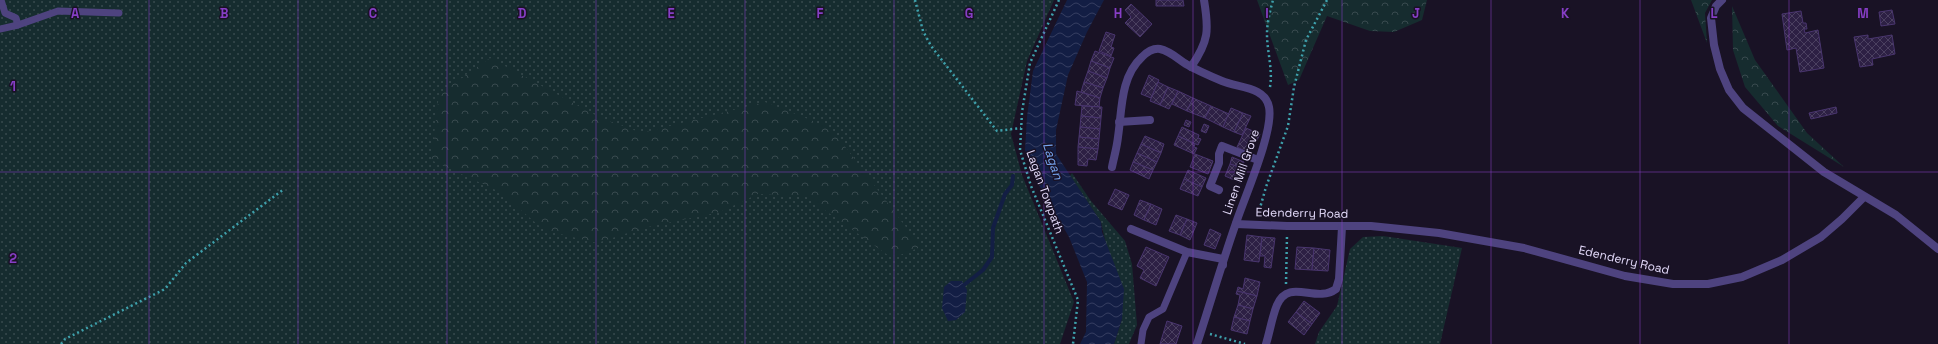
<svg xmlns="http://www.w3.org/2000/svg" width="1938" height="344" font-family="'Space Grotesk',sans-serif">
<defs>
<pattern id="grass-dots" width="8" height="8" patternUnits="userSpaceOnUse"><rect width="8" height="8" fill="#162c2f"/><path d="M2 2h.1M6 6h.1" fill="none" stroke="#384a4e" stroke-width="1.8" stroke-linecap="round"/></pattern>
<pattern id="forest-crowns" width="20" height="18" patternUnits="userSpaceOnUse"><rect width="20" height="18" fill="#162c2f"/><path d="M2 6a3 3 0 1 1 6 0M12 15a3 3 0 1 1 6 0" fill="none" stroke="#384a4e"/></pattern>
<pattern id="water-waves" width="16" height="10" patternUnits="userSpaceOnUse"><rect width="16" height="10" fill="#131e44"/><path d="M0 5q4-4 8 0t8 0" fill="none" stroke="#353e60"/></pattern>
<pattern id="building-cross-hatch" width="8" height="8" patternUnits="userSpaceOnUse"><rect width="8" height="8" fill="#2d2044"/><path d="M0 0l8 8M0 8l8-8" fill="none" stroke="#4b4060"/></pattern>
</defs>
<rect width="100%" height="100%" fill="#191225"/>
<!-- grass -->
<g fill="url(#grass-dots)">
<polygon points="0,0 1054,0 1027,61 1011,134 1022,175 1074,302 1060,344 0,344"/>
<polygon points="1072,173 1091,201 1125,241 1132,264 1137,325 1129,344 1114,344 1122,319 1101,222 1070,176"/>
<polygon points="1383,236 1462,248 1440,344 1315,344 1319,332 1337,306 1350,249 1363,237"/>
</g>
<!-- forest -->
<g fill="url(#forest-crowns)">
<polygon points="1257,0 1427,0 1422,20 1394,32 1370,31 1327,16 1299,80 1288,85"/>
<polygon points="1691,0 1712,0 1705,13 1707,43"/>
<polygon points="1732,6 1755,60 1807,133 1844,167 1778,126 1745,87 1733,50"/>
<polygon points="490,58 599,117 642,133 765,102 831,128 921,247 892,258 805,196 758,194 720,212 643,228 597,243 544,230 500,192 431,160 439,94"/>
</g>
<!-- water -->
<g fill="url(#water-waves)">
<polygon points="1067,0 1104,0 1087,32 1068,75 1056,130 1056,154 1101,222 1102,232 1124,289 1122,319 1114,344 1080,344 1086,332 1087,282 1069,237 1036,180 1025,150 1027,117 1033,71"/>
<polygon points="951,281 962,281 967,290 965,312 956,320 948,321 942,308 944,287"/>
</g>
<g fill="none" stroke-linecap="round" stroke-linejoin="round">
<!-- stream -->
<polyline stroke="#131e44" stroke-width="4" points="964,285 983,270 992,257 993,228 1005,194 1012,185 1013,176"/>
</g>
<!-- building -->
<g fill="url(#building-cross-hatch)" stroke="#49356e">
<polygon points="1156,0 1183,0 1184,6 1156,6"/>
<polygon points="1131,4 1152,24 1140,37 1125,23 1131,17 1125,10"/>
<polygon points="1892,10 1895,24 1881,26 1879,12"/>
<polygon points="1801,11 1803,23 1806,23 1807,29 1804,29 1805,33 1818,30 1824,68 1800,72 1796,48 1787,50 1782,14"/>
<polygon points="1106,32 1115,35 1111,47 1114,48 1111,56 1099,51"/>
<polygon points="1868,35 1868,39 1892,35 1895,54 1872,59 1873,65 1860,67 1854,37"/>
<polygon points="1095,51 1114,58 1110,68 1091,61"/>
<polygon points="1091,61 1110,68 1107,78 1088,71"/>
<polygon points="1088,71 1107,78 1103,88 1084,82"/>
<polygon points="1149,75 1159,80 1151,98 1141,94"/>
<polygon points="1084,82 1103,88 1100,98 1081,92"/>
<polygon points="1158,82 1168,87 1160,105 1150,101"/>
<polygon points="1168,87 1178,91 1169,109 1160,105"/>
<polygon points="1077,91 1100,98 1099,107 1075,105"/>
<polygon points="1178,91 1193,98 1187,111 1172,104"/>
<polygon points="1193,98 1211,106 1205,118 1187,111"/>
<polygon points="1082,106 1102,107 1101,118 1081,116"/>
<polygon points="1211,106 1229,114 1223,127 1205,118"/>
<polygon points="1836,107 1837,113 1811,119 1809,113"/>
<polygon points="1231,108 1243,113 1234,132 1223,127"/>
<polygon points="1243,113 1251,116 1242,135 1234,132"/>
<polygon points="1081,116 1101,118 1100,129 1080,127"/>
<polygon points="1186,120 1191,122 1189,127 1184,125"/>
<polygon points="1204,124 1209,126 1206,133 1201,131"/>
<polygon points="1080,127 1100,129 1099,139 1079,137"/>
<polygon points="1182,127 1199,135 1198,138 1201,139 1198,145 1178,136"/>
<polygon points="1246,128 1260,134 1256,142 1252,141 1247,152 1237,147"/>
<polygon points="1145,136 1164,144 1161,153 1141,144"/>
<polygon points="1178,136 1195,144 1194,147 1197,148 1194,154 1174,145"/>
<polygon points="1079,137 1099,139 1098,149 1078,147"/>
<polygon points="1141,144 1161,153 1157,162 1137,153"/>
<polygon points="1078,147 1098,149 1096,160 1088,159 1087,166 1078,165"/>
<polygon points="1137,153 1157,162 1153,170 1133,162"/>
<polygon points="1195,154 1213,161 1208,174 1190,167"/>
<polygon points="1232,157 1244,162 1242,168 1230,164"/>
<polygon points="1133,162 1153,170 1149,179 1130,170"/>
<polygon points="1230,164 1242,168 1240,173 1244,174 1241,183 1225,176"/>
<polygon points="1188,170 1206,178 1202,187 1184,179"/>
<polygon points="1184,179 1202,187 1198,196 1180,189"/>
<polygon points="1115,189 1129,195 1122,210 1108,204"/>
<polygon points="1140,200 1151,204 1144,220 1134,215"/>
<polygon points="1151,204 1162,209 1156,225 1144,220"/>
<polygon points="1176,215 1187,219 1180,235 1169,231"/>
<polygon points="1187,219 1197,223 1190,240 1180,235"/>
<polygon points="1210,229 1221,234 1215,249 1204,245"/>
<polygon points="1247,235 1262,237 1259,262 1244,260"/>
<polygon points="1262,237 1275,238 1271,268 1264,267 1265,256 1260,256"/>
<polygon points="1146,247 1169,257 1156,286 1140,278 1144,270 1137,266"/>
<polygon points="1297,247 1314,248 1312,270 1295,269"/>
<polygon points="1314,248 1330,250 1328,271 1312,270"/>
<polygon points="1245,278 1260,282 1257,296 1237,291 1238,287 1243,289"/>
<polygon points="1237,291 1257,296 1253,309 1238,305 1240,295 1236,294"/>
<polygon points="1304,301 1320,313 1312,324 1296,312"/>
<polygon points="1238,305 1253,309 1250,321 1234,317"/>
<polygon points="1296,312 1312,324 1304,335 1288,322"/>
<polygon points="1234,317 1250,321 1247,334 1231,330"/>
<polygon points="1167,321 1182,326 1176,344 1160,344"/>
</g>
<g fill="none" stroke-linecap="round" stroke-linejoin="round">
<!-- path -->
<g stroke="#3ea1ac" stroke-width="2.5" stroke-dasharray="2 3" stroke-linecap="butt">
<polyline points="915,0 923,31 931,46 997,131 1021,128"/>
<polyline points="1059,0 1030,63 1022,112 1020,150 1031,186 1078,300 1073,344"/>
<path d="M1270,87C1273,69 1267,52 1267,34C1267,23 1270,11 1273,0"/>
<polyline points="1258,215 1266,187 1288,126 1294,87 1306,40 1327,0"/>
<polyline points="1286,284 1287,235"/>
<polyline points="1210,334 1245,344"/>
<polyline points="61,344 65,339 165,289 186,263 284,189"/>
</g>
<!-- lane -->
<g stroke="#4e437f" stroke-width="7">
<polyline points="1,0 5,13 16,18 18,25"/>
<polyline points="0,29 18,25 58,11 119,13"/>
<polyline points="1141,344 1143,330 1149,317 1163,309 1187,252"/>
</g>
<!-- street -->
<g stroke="#4e437f" stroke-width="8">
<polyline points="1722,0 1716,6 1711,18 1714,45 1720,69 1729,90 1743,108 1824,172 1896,215 1938,249"/>
<path d="M1191,67C1209,41 1209,30 1204,0"/>
<polyline points="1119,122 1150,120"/>
<path d="M1112,167C1114,157 1117,147 1118,137C1122,111 1120,77 1142,57C1146,53 1153,48 1160,49C1170,51 1178,59 1186,64C1198,71 1210,76 1222,81C1238,88 1265,86 1269,107C1274,131 1245,196 1236,223C1222,263 1210,304 1197,344"/>
<polyline points="1219,190 1210,186 1219,163 1219,154 1222,146 1258,160"/>
<polyline points="1236,224 1287,226 1371,226 1439,233 1524,248 1625,276 1673,284 1708,284 1742,277 1782,260 1821,237 1842,219 1864,197"/>
<polyline points="1131,229 1187,252 1223,259 1223,265"/>
<path d="M1266,344C1270,331 1272,317 1277,305C1289,277 1316,304 1336,289L1339,279L1342,227"/>
</g>
</g>
<!-- grid -->
<path fill="none" stroke="#863ec5" stroke-width="1" stroke-opacity="0.55" d="M149,0V344M298,0V344M447,0V344M596,0V344M745,0V344M894,0V344M1044,0V344M1193,0V344M1342,0V344M1491,0V344M1640,0V344M1789,0V344M0,172H1938"/>
<g text-anchor="middle" dominant-baseline="central" stroke-width="3" stroke-linejoin="round" paint-order="stroke">
<!-- street labels -->
<g font-size="12" fill="#e4dbfb" stroke="#191225">
<text transform="translate(1241 172) rotate(-71)">Linen Mill Grove</text>
<text transform="translate(1045 192) rotate(70)">Lagan Towpath</text>
<text transform="translate(1302 213) rotate(1)">Edenderry Road</text>
<text transform="translate(1624 260) rotate(13)">Edenderry Road</text>
</g>
<!-- water labels -->
<g font-size="13" font-style="italic" fill="#75a4ef" stroke="#191225">
<text transform="translate(1053 161) rotate(72)">Lagan</text>
</g>
</g>
<g font-size="13" text-anchor="middle" font-weight="bold" fill="#863ec5" stroke="#191225" stroke-width="3" stroke-linejoin="round" paint-order="stroke">
<text x="75" y="18">A</text>
<text x="224" y="18">B</text>
<text x="373" y="18">C</text>
<text x="522" y="18">D</text>
<text x="671" y="18">E</text>
<text x="820" y="18">F</text>
<text x="969" y="18">G</text>
<text x="1118" y="18">H</text>
<text x="1267" y="18">I</text>
<text x="1416" y="18">J</text>
<text x="1565" y="18">K</text>
<text x="1714" y="18">L</text>
<text x="1863" y="18">M</text>
<text x="13" y="91">1</text>
<text x="13" y="263">2</text>
</g>
</svg>
